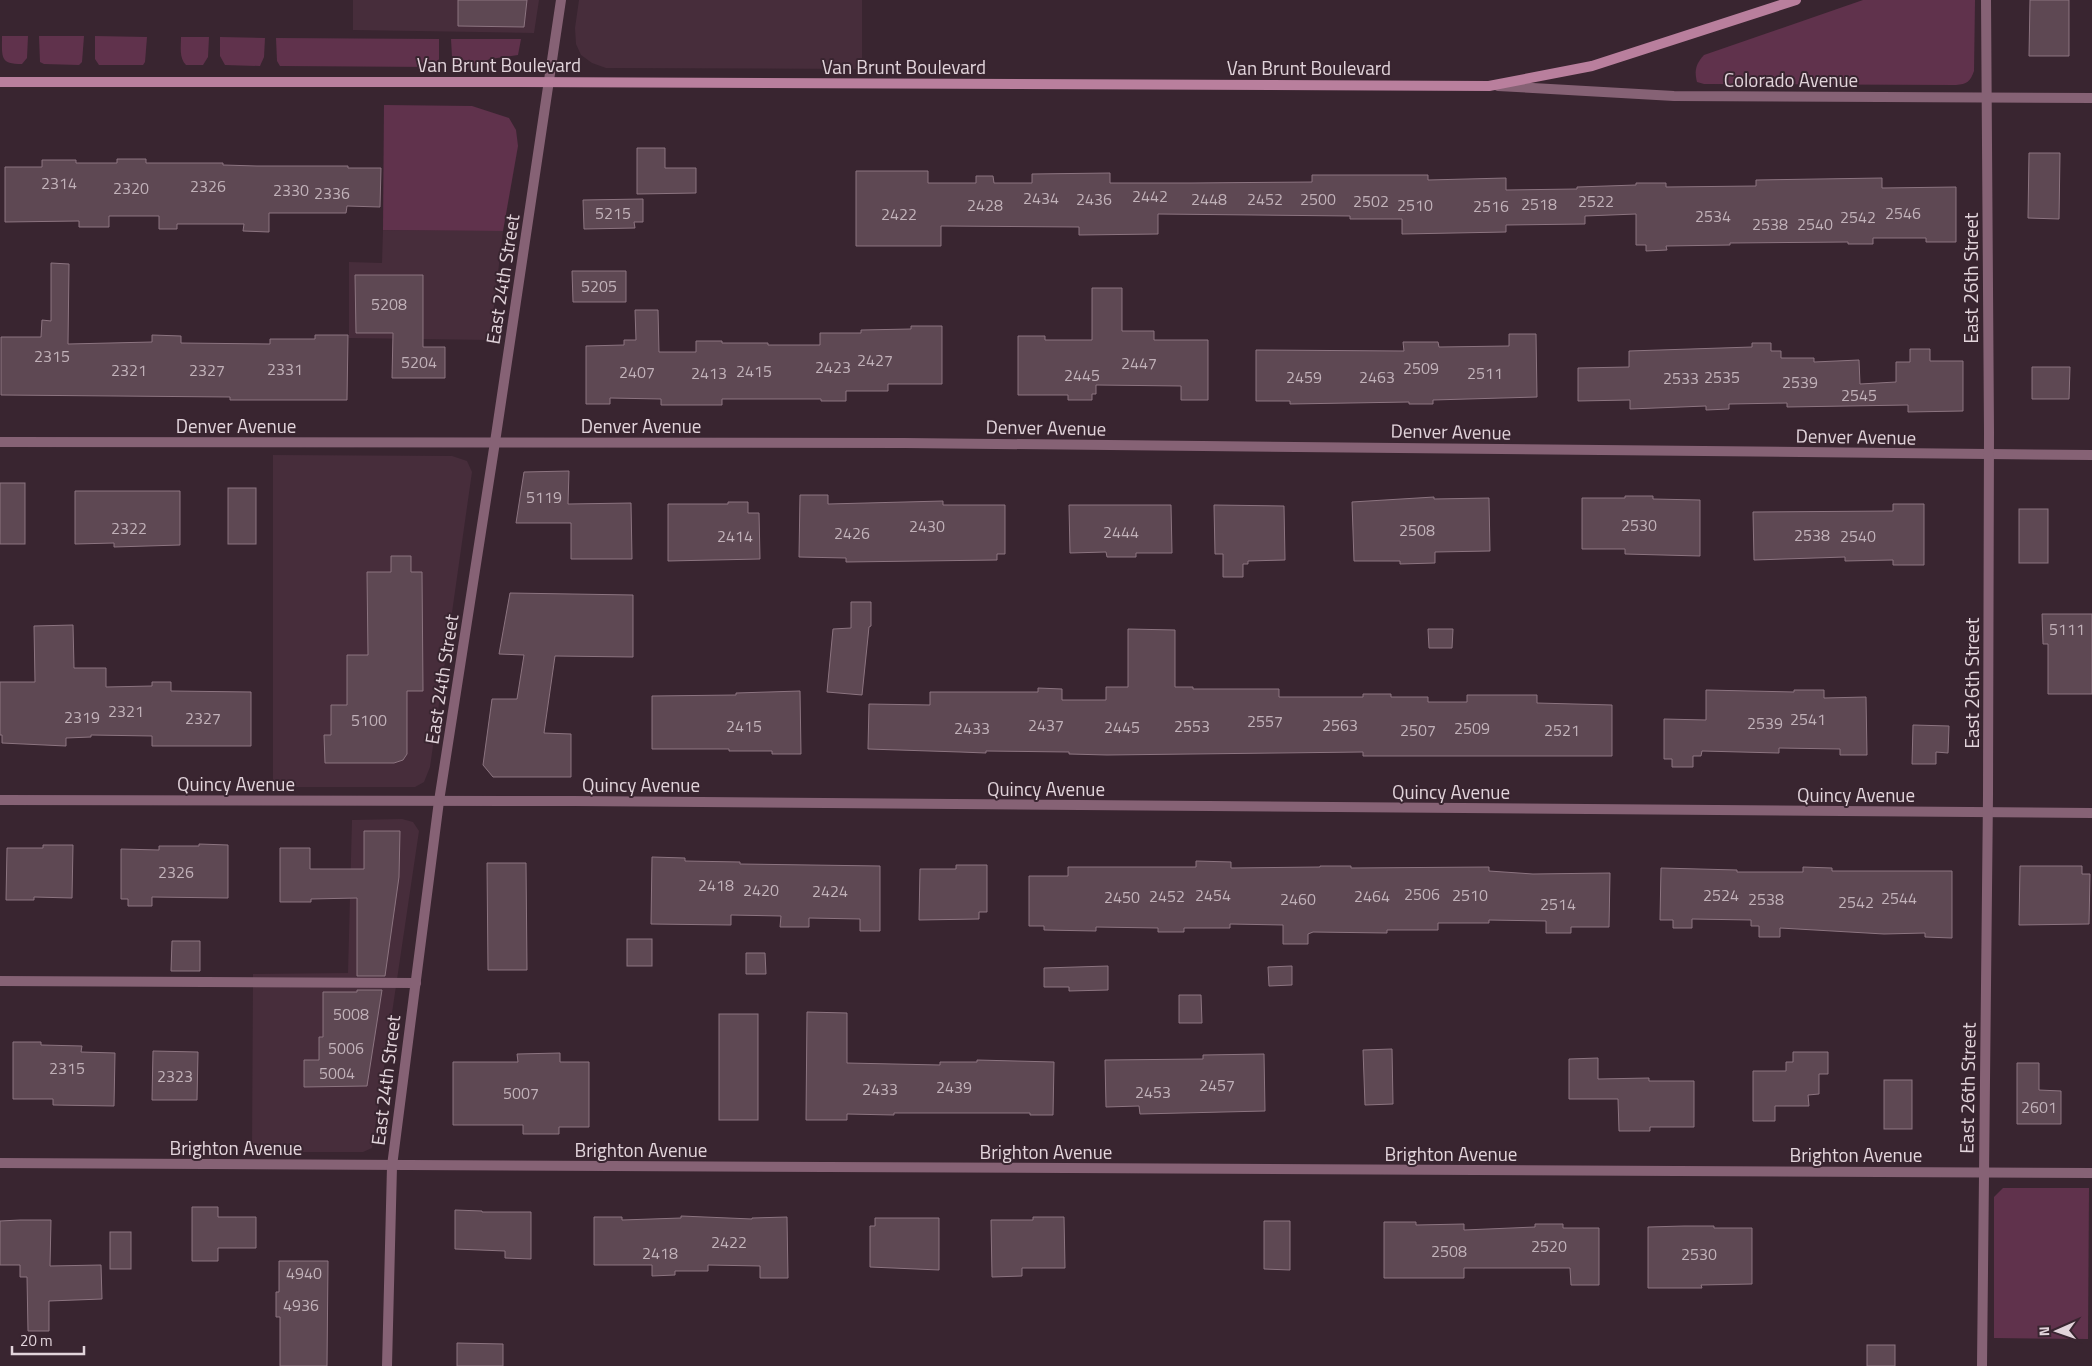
<svg xmlns="http://www.w3.org/2000/svg" width="2092" height="1366" font-family="'Titillium Web',sans-serif">
<rect width="100%" height="100%" fill="#392530"/>
<!-- built -->
<g fill="#472d3b">
<polygon points="353,0 539,0 534,33 353,30"/>
<polygon points="579,0 862,0 862,69 606,68 592,63 581,55 576,44 575,28"/>
<polygon points="383,230 503,231 490,340 349,338 349,262 382,263"/>
<polygon points="273,455 452,456 467,461 472,472 430,767 424,782 415,787 273,787"/>
<polygon points="402,819 413,822 419,831 372,1148 363,1152 252,1152 253,974 348,973 352,820"/>
</g>
<!-- green -->
<g fill="#60324c">
<path d="M1863,0H1975L1974,71C1970,82 1967,84 1956,85L1704,84L1697,82C1694,70 1696,64 1704,55Z"/>
<path d="M2,36H28L27,58L22,64C0,64 2,58 2,36Z"/>
<polygon points="39,36 84,36 82,62 79,65 44,64 40,62"/>
<polygon points="95,36 147,37 145,62 143,65 99,65 95,59"/>
<path d="M181,37H209L208,57L203,65H186C179,58 181,47 181,37Z"/>
<polygon points="220,37 265,38 264,57 260,66 225,65 220,56"/>
<polygon points="276,38 439,39 439,59 435,67 280,66 277,61"/>
<polygon points="451,39 521,39 518,55 490,59 471,67 457,67 452,57"/>
<polygon points="384,105 472,106 509,118 516,130 518,146 503,231 383,230"/>
<polygon points="2003,1188 2089,1188 2088,1339 1994,1338 1994,1197"/>
</g>
<!-- building -->
<g fill="#5e4853" stroke="#8c7480">
<polygon points="458,0 527,0 524,27 458,26"/>
<polygon points="2030,0 2069,0 2069,56 2029,56"/>
<polygon points="637,148 665,148 665,168 696,168 696,193 637,194"/>
<polygon points="2029,153 2060,153 2059,219 2028,218"/>
<polygon points="117,159 146,159 146,163 223,163 223,165 257,166 348,166 348,168 381,168 380,207 347,206 346,213 269,213 269,232 243,231 244,224 177,224 177,229 159,229 159,216 109,216 109,227 79,227 79,221 5,222 5,167 42,167 42,160 76,160 76,163 117,163"/>
<polygon points="856,171 928,171 928,183 976,183 976,176 993,176 994,183 1032,183 1032,174 1110,173 1110,183 1191,183 1312,182 1312,175 1428,175 1428,180 1506,178 1506,190 1577,189 1577,187 1636,185 1636,183 1666,183 1666,187 1756,186 1756,180 1882,178 1882,188 1956,187 1956,242 1926,242 1926,238 1873,238 1873,244 1848,244 1848,242 1730,243 1730,245 1666,246 1667,250 1646,251 1646,245 1636,245 1636,214 1585,216 1585,224 1506,225 1506,232 1402,234 1402,219 1350,219 1350,216 1158,214 1158,234 1079,235 1079,227 941,226 941,246 856,246"/>
<polygon points="643,199 643,222 634,222 635,228 584,229 583,200"/>
<polygon points="51,263 69,264 68,344 152,342 152,335 181,336 181,343 270,344 270,339 315,339 315,335 348,335 347,400 230,400 230,397 1,395 1,337 41,337 42,320 51,321"/>
<polygon points="572,271 626,271 626,302 573,302"/>
<polygon points="355,275 423,275 423,347 445,347 445,378 392,378 393,333 356,333"/>
<polygon points="1092,288 1122,288 1122,331 1154,331 1154,340 1208,340 1208,400 1181,400 1181,386 1096,385 1096,394 1092,394 1092,400 1068,400 1068,395 1018,395 1018,336 1045,336 1045,340 1092,340"/>
<polygon points="635,310 658,310 659,352 696,352 696,341 722,341 722,343 768,343 768,345 820,345 820,333 861,333 861,330 911,329 911,326 942,326 942,384 888,384 888,391 846,391 846,401 821,401 821,399 722,399 722,405 661,405 661,399 610,398 610,404 586,404 586,346 624,345 624,340 636,340"/>
<polygon points="1509,334 1536,334 1537,397 1433,400 1433,404 1409,404 1409,402 1290,404 1290,401 1256,401 1256,350 1404,351 1403,342 1438,342 1439,347 1509,346"/>
<polygon points="1752,343 1771,343 1771,351 1781,351 1781,358 1814,358 1814,362 1859,360 1860,384 1896,382 1896,362 1910,362 1910,349 1930,349 1930,361 1963,361 1963,411 1908,412 1908,405 1787,407 1787,403 1729,404 1729,409 1706,410 1706,406 1630,409 1630,400 1578,401 1578,368 1629,367 1629,351 1752,347"/>
<polygon points="2032,367 2070,367 2069,399 2032,399"/>
<polygon points="569,471 568,504 631,503 632,559 571,559 571,523 516,523 524,472"/>
<rect x="0" y="483" width="25" height="61"/>
<rect x="228" y="488" width="28" height="56"/>
<polygon points="75,491 180,491 180,545 114,547 114,543 75,544"/>
<polygon points="800,495 828,495 828,504 943,501 943,505 1005,505 1005,554 997,554 997,560 846,562 846,558 799,557"/>
<polygon points="1625,496 1653,496 1653,499 1700,500 1700,556 1625,554 1625,549 1582,549 1582,498 1625,498"/>
<polygon points="1434,497 1434,499 1489,498 1490,551 1435,552 1435,563 1400,564 1400,561 1354,561 1352,502"/>
<polygon points="728,502 748,502 748,513 759,513 760,559 668,561 668,504 728,504"/>
<polygon points="1893,504 1924,504 1924,565 1893,565 1893,560 1845,561 1845,557 1754,560 1753,512 1893,511"/>
<polygon points="1069,505 1171,505 1172,553 1136,553 1136,557 1107,557 1106,552 1070,553"/>
<polygon points="1214,505 1284,506 1285,560 1248,561 1248,564 1243,564 1243,577 1223,577 1223,554 1215,554"/>
<rect x="2019" y="509" width="29" height="54"/>
<polygon points="391,556 411,556 411,572 422,572 423,691 407,691 407,754 403,760 394,763 325,763 324,735 331,735 331,705 347,705 347,655 368,655 367,572 391,572"/>
<polygon points="510,593 633,595 633,657 555,656 544,733 571,734 571,777 493,777 483,765 492,699 517,699 524,655 499,654"/>
<polygon points="851,602 871,602 871,626 869,627 862,695 827,692 833,629 851,628"/>
<polygon points="2042,614 2092,614 2092,694 2048,694 2048,644 2043,644"/>
<polygon points="73,625 74,668 106,668 106,687 152,686 152,682 171,682 171,691 251,692 251,746 152,746 152,736 91,735 91,737 66,738 66,746 2,743 2,735 0,735 0,682 35,682 34,626"/>
<polygon points="1128,629 1175,630 1175,687 1193,687 1193,689 1279,689 1279,697 1363,697 1363,694 1391,694 1391,697 1428,697 1428,702 1467,702 1467,695 1537,695 1537,703 1612,705 1612,756 1363,756 1363,752 1107,755 1069,754 1069,752 986,751 986,753 960,752 868,749 869,704 930,705 930,692 1038,692 1038,688 1062,689 1062,700 1106,700 1106,687 1128,687"/>
<polygon points="1428,629 1453,629 1452,648 1429,648"/>
<polygon points="1706,690 1794,692 1794,690 1824,690 1824,698 1866,697 1867,755 1840,755 1840,749 1779,748 1779,753 1702,751 1701,756 1693,756 1693,767 1672,767 1672,759 1664,759 1664,719 1706,720"/>
<polygon points="800,691 801,754 772,754 772,751 729,751 729,749 652,749 652,696 736,695 736,693"/>
<polygon points="1913,725 1949,726 1948,753 1936,752 1936,764 1912,764"/>
<polygon points="364,831 400,831 399,877 385,976 357,976 357,898 311,899 311,902 280,902 280,848 310,848 310,869 364,869"/>
<polygon points="199,844 228,845 228,898 152,897 152,906 128,906 128,899 121,899 121,849 159,850 159,846 199,846"/>
<polygon points="43,845 73,845 72,898 34,897 34,900 6,900 7,848 43,848"/>
<polygon points="652,857 685,858 685,861 740,862 740,864 880,866 880,931 860,931 860,919 809,918 809,927 780,927 781,916 731,915 731,925 651,924"/>
<polygon points="1196,861 1231,862 1231,868 1320,867 1320,866 1351,866 1351,868 1489,867 1489,871 1533,874 1610,873 1609,927 1571,927 1571,933 1546,933 1546,921 1489,920 1489,923 1438,923 1438,930 1387,930 1387,933 1313,932 1308,934 1308,944 1283,944 1283,925 1230,924 1230,928 1184,928 1184,932 1158,932 1158,928 1096,927 1096,931 1044,930 1044,926 1029,926 1029,876 1068,876 1068,867 1196,867"/>
<polygon points="487,863 526,863 527,970 488,970"/>
<polygon points="956,865 987,865 987,912 979,912 979,919 919,920 920,869 956,869"/>
<polygon points="2020,866 2082,866 2082,874 2090,874 2089,924 2019,925"/>
<polygon points="1803,867 1832,868 1832,871 1952,871 1952,938 1925,937 1925,933 1884,934 1780,928 1780,937 1759,937 1759,926 1751,926 1751,920 1692,919 1692,928 1673,928 1673,920 1660,920 1661,868 1737,870 1737,872 1803,872"/>
<rect x="627" y="939" width="25" height="27"/>
<polygon points="172,941 200,941 200,971 171,971"/>
<polygon points="746,953 765,953 766,974 746,974"/>
<polygon points="1108,966 1108,990 1069,991 1069,987 1044,987 1044,968"/>
<polygon points="1292,966 1292,985 1269,986 1268,967"/>
<polygon points="357,990 382,990 367,1086 304,1087 304,1060 319,1060 319,1037 323,1037 323,992 357,992"/>
<polygon points="1179,995 1201,995 1202,1023 1179,1023"/>
<polygon points="807,1012 847,1013 847,1063 940,1065 940,1062 977,1062 977,1060 1054,1062 1053,1115 1030,1115 1030,1113 894,1113 894,1115 847,1114 847,1120 806,1120"/>
<rect x="719" y="1014" width="39" height="106"/>
<polygon points="13,1042 41,1042 41,1045 82,1046 81,1052 115,1053 114,1106 53,1105 53,1099 13,1099"/>
<polygon points="1392,1049 1393,1104 1365,1105 1363,1050"/>
<polygon points="153,1051 198,1052 197,1100 152,1100"/>
<polygon points="1793,1052 1828,1052 1828,1074 1819,1074 1819,1094 1808,1095 1809,1106 1775,1106 1775,1121 1753,1121 1753,1071 1786,1071 1786,1062 1793,1062"/>
<polygon points="560,1053 560,1062 589,1062 589,1127 559,1127 559,1134 523,1134 523,1125 453,1125 453,1062 518,1062 517,1054"/>
<polygon points="1264,1054 1265,1111 1140,1114 1139,1106 1106,1107 1105,1060 1203,1059 1203,1055"/>
<polygon points="1598,1058 1598,1079 1649,1078 1649,1081 1694,1081 1694,1127 1650,1127 1650,1131 1619,1131 1618,1099 1569,1099 1569,1059"/>
<polygon points="2017,1063 2039,1063 2039,1090 2061,1091 2061,1124 2017,1124"/>
<rect x="1884" y="1080" width="28" height="49"/>
<polygon points="192,1207 218,1207 218,1217 256,1217 256,1248 218,1248 218,1261 192,1261"/>
<polygon points="455,1210 482,1211 482,1212 531,1212 531,1259 505,1258 505,1251 455,1249"/>
<polygon points="681,1216 752,1219 752,1218 787,1217 788,1278 760,1278 760,1266 708,1265 708,1271 675,1271 675,1275 652,1276 652,1265 594,1265 594,1217 622,1217 622,1220 681,1218"/>
<polygon points="1033,1217 1064,1217 1065,1268 1022,1268 1022,1276 992,1277 991,1220 1033,1220"/>
<polygon points="875,1218 939,1218 939,1270 870,1267 870,1226 875,1226"/>
<polygon points="20,1220 51,1220 50,1266 101,1265 102,1299 49,1301 49,1331 28,1331 27,1277 20,1277 20,1265 0,1265 0,1221"/>
<polygon points="1264,1221 1290,1221 1290,1270 1264,1269"/>
<polygon points="1384,1222 1416,1222 1416,1225 1464,1224 1464,1230 1535,1227 1535,1224 1563,1224 1563,1228 1599,1228 1599,1285 1571,1285 1570,1268 1464,1268 1464,1278 1384,1278"/>
<polygon points="1684,1226 1714,1226 1714,1228 1752,1228 1752,1284 1701,1285 1702,1288 1648,1288 1648,1227"/>
<rect x="110" y="1232" width="21" height="37"/>
<polygon points="279,1261 328,1261 327,1366 280,1366 280,1317 276,1317 276,1292 279,1292"/>
<polygon points="457,1343 503,1344 503,1366 457,1366"/>
<rect x="1867" y="1345" width="28" height="21"/>
</g>
<g fill="none" stroke-linecap="round" stroke-linejoin="round">
<!-- lane -->
<polyline stroke="#866275" stroke-width="10" points="0,981 416,983"/>
<!-- street -->
<g stroke="#866275" stroke-width="10">
<polyline points="1498,86 1674,96 2092,98"/>
<polyline points="0,442 905,443 2092,455"/>
<polyline points="0,800 575,801 2092,813"/>
<polyline points="0,1163 2092,1173"/>
<polyline points="387,1366 392,1166 439,801 495,442 561,0"/>
<polyline points="1982,1366 1988,795 1989,432 1986,0"/>
</g>
<!-- secondary -->
<polyline stroke="#b97f9d" stroke-width="10" points="0,82 520,82 1489,86 1592,66 1796,0"/>
</g>
<g text-anchor="middle" dominant-baseline="central" stroke-width="4" stroke-linejoin="round" paint-order="stroke">
<!-- number labels -->
<g font-size="16" fill="#c1b1b9">
<text x="59" y="183">2314</text>
<text x="208" y="186">2326</text>
<text x="131" y="188">2320</text>
<text x="291" y="190">2330</text>
<text x="332" y="193">2336</text>
<text x="1150" y="196">2442</text>
<text x="1041" y="198">2434</text>
<text x="1094" y="199">2436</text>
<text x="1209" y="199">2448</text>
<text x="1265" y="199">2452</text>
<text x="1318" y="199">2500</text>
<text x="1371" y="201">2502</text>
<text x="1596" y="201">2522</text>
<text x="1539" y="204">2518</text>
<text x="985" y="205">2428</text>
<text x="1415" y="205">2510</text>
<text x="1491" y="206">2516</text>
<text x="613" y="213">5215</text>
<text x="1903" y="213">2546</text>
<text x="899" y="214">2422</text>
<text x="1713" y="216">2534</text>
<text x="1858" y="217">2542</text>
<text x="1770" y="224">2538</text>
<text x="1815" y="224">2540</text>
<text x="599" y="286">5205</text>
<text x="389" y="304">5208</text>
<text x="52" y="356">2315</text>
<text x="875" y="360">2427</text>
<text x="419" y="362">5204</text>
<text x="1139" y="363">2447</text>
<text x="833" y="367">2423</text>
<text x="1421" y="368">2509</text>
<text x="285" y="369">2331</text>
<text x="129" y="370">2321</text>
<text x="207" y="370">2327</text>
<text x="754" y="371">2415</text>
<text x="637" y="372">2407</text>
<text x="709" y="373">2413</text>
<text x="1485" y="373">2511</text>
<text x="1082" y="375">2445</text>
<text x="1304" y="377">2459</text>
<text x="1377" y="377">2463</text>
<text x="1722" y="377">2535</text>
<text x="1681" y="378">2533</text>
<text x="1800" y="382">2539</text>
<text x="1859" y="395">2545</text>
<text x="544" y="497">5119</text>
<text x="1639" y="525">2530</text>
<text x="927" y="526">2430</text>
<text x="129" y="528">2322</text>
<text x="1417" y="530">2508</text>
<text x="1121" y="532">2444</text>
<text x="852" y="533">2426</text>
<text x="1812" y="535">2538</text>
<text x="735" y="536">2414</text>
<text x="1858" y="536">2540</text>
<text x="2067" y="629">5111</text>
<text x="126" y="711">2321</text>
<text x="82" y="717">2319</text>
<text x="203" y="718">2327</text>
<text x="1808" y="719">2541</text>
<text x="369" y="720">5100</text>
<text x="1265" y="721">2557</text>
<text x="1765" y="723">2539</text>
<text x="1046" y="725">2437</text>
<text x="1340" y="725">2563</text>
<text x="744" y="726">2415</text>
<text x="1192" y="726">2553</text>
<text x="1122" y="727">2445</text>
<text x="972" y="728">2433</text>
<text x="1472" y="728">2509</text>
<text x="1418" y="730">2507</text>
<text x="1562" y="730">2521</text>
<text x="176" y="872">2326</text>
<text x="716" y="885">2418</text>
<text x="761" y="890">2420</text>
<text x="830" y="891">2424</text>
<text x="1422" y="894">2506</text>
<text x="1213" y="895">2454</text>
<text x="1470" y="895">2510</text>
<text x="1721" y="895">2524</text>
<text x="1167" y="896">2452</text>
<text x="1372" y="896">2464</text>
<text x="1122" y="897">2450</text>
<text x="1899" y="898">2544</text>
<text x="1298" y="899">2460</text>
<text x="1766" y="899">2538</text>
<text x="1856" y="902">2542</text>
<text x="1558" y="904">2514</text>
<text x="351" y="1014">5008</text>
<text x="346" y="1048">5006</text>
<text x="67" y="1068">2315</text>
<text x="337" y="1073">5004</text>
<text x="175" y="1076">2323</text>
<text x="1217" y="1085">2457</text>
<text x="954" y="1087">2439</text>
<text x="880" y="1089">2433</text>
<text x="1153" y="1092">2453</text>
<text x="521" y="1093">5007</text>
<text x="2039" y="1107">2601</text>
<text x="729" y="1242">2422</text>
<text x="1549" y="1246">2520</text>
<text x="1449" y="1251">2508</text>
<text x="660" y="1253">2418</text>
<text x="1699" y="1254">2530</text>
<text x="304" y="1273">4940</text>
<text x="301" y="1305">4936</text>
</g>
<!-- street labels -->
<g font-size="19" fill="#e2d4db" stroke="#392530">
<text x="499" y="64">Van Brunt Boulevard</text>
<text x="904" y="66">Van Brunt Boulevard</text>
<text x="1309" y="67">Van Brunt Boulevard</text>
<text x="1791" y="79">Colorado Avenue</text>
<text transform="translate(1970 278) rotate(-90)">East 26th Street</text>
<text transform="translate(502 279) rotate(-81)">East 24th Street</text>
<text x="236" y="425">Denver Avenue</text>
<text x="641" y="425">Denver Avenue</text>
<text transform="translate(1046 427) rotate(1)">Denver Avenue</text>
<text transform="translate(1451 431) rotate(1)">Denver Avenue</text>
<text transform="translate(1856 436) rotate(1)">Denver Avenue</text>
<text transform="translate(441 679) rotate(-81)">East 24th Street</text>
<text transform="translate(1971 683) rotate(-90)">East 26th Street</text>
<text x="236" y="783">Quincy Avenue</text>
<text x="641" y="784">Quincy Avenue</text>
<text x="1046" y="788">Quincy Avenue</text>
<text x="1451" y="791">Quincy Avenue</text>
<text x="1856" y="794">Quincy Avenue</text>
<text transform="translate(385 1080) rotate(-83)">East 24th Street</text>
<text transform="translate(1967 1088) rotate(-89)">East 26th Street</text>
<text x="236" y="1147">Brighton Avenue</text>
<text x="641" y="1149">Brighton Avenue</text>
<text x="1046" y="1151">Brighton Avenue</text>
<text x="1451" y="1153">Brighton Avenue</text>
<text x="1856" y="1154">Brighton Avenue</text>
</g>
</g>
<!-- north arrow -->
<g transform="translate(2057 1331) rotate(268)" stroke="#392530" stroke-width="4" paint-order="stroke">
<path d="M0-4L9 19L0 12L-9 19Z" fill="#e2d4db"/>
<text y="-8" font-size="14" font-weight="bold" text-anchor="middle" fill="#e2d4db">N</text>
</g>
<!-- scale -->
<path d="M12 1346v8h72v-8" fill="none" stroke="#e2d4db" stroke-width="2.5"/>
<text x="20" y="1346" font-size="15" fill="#e2d4db" stroke="#392530" stroke-width="4" paint-order="stroke">20 m</text>
</svg>
